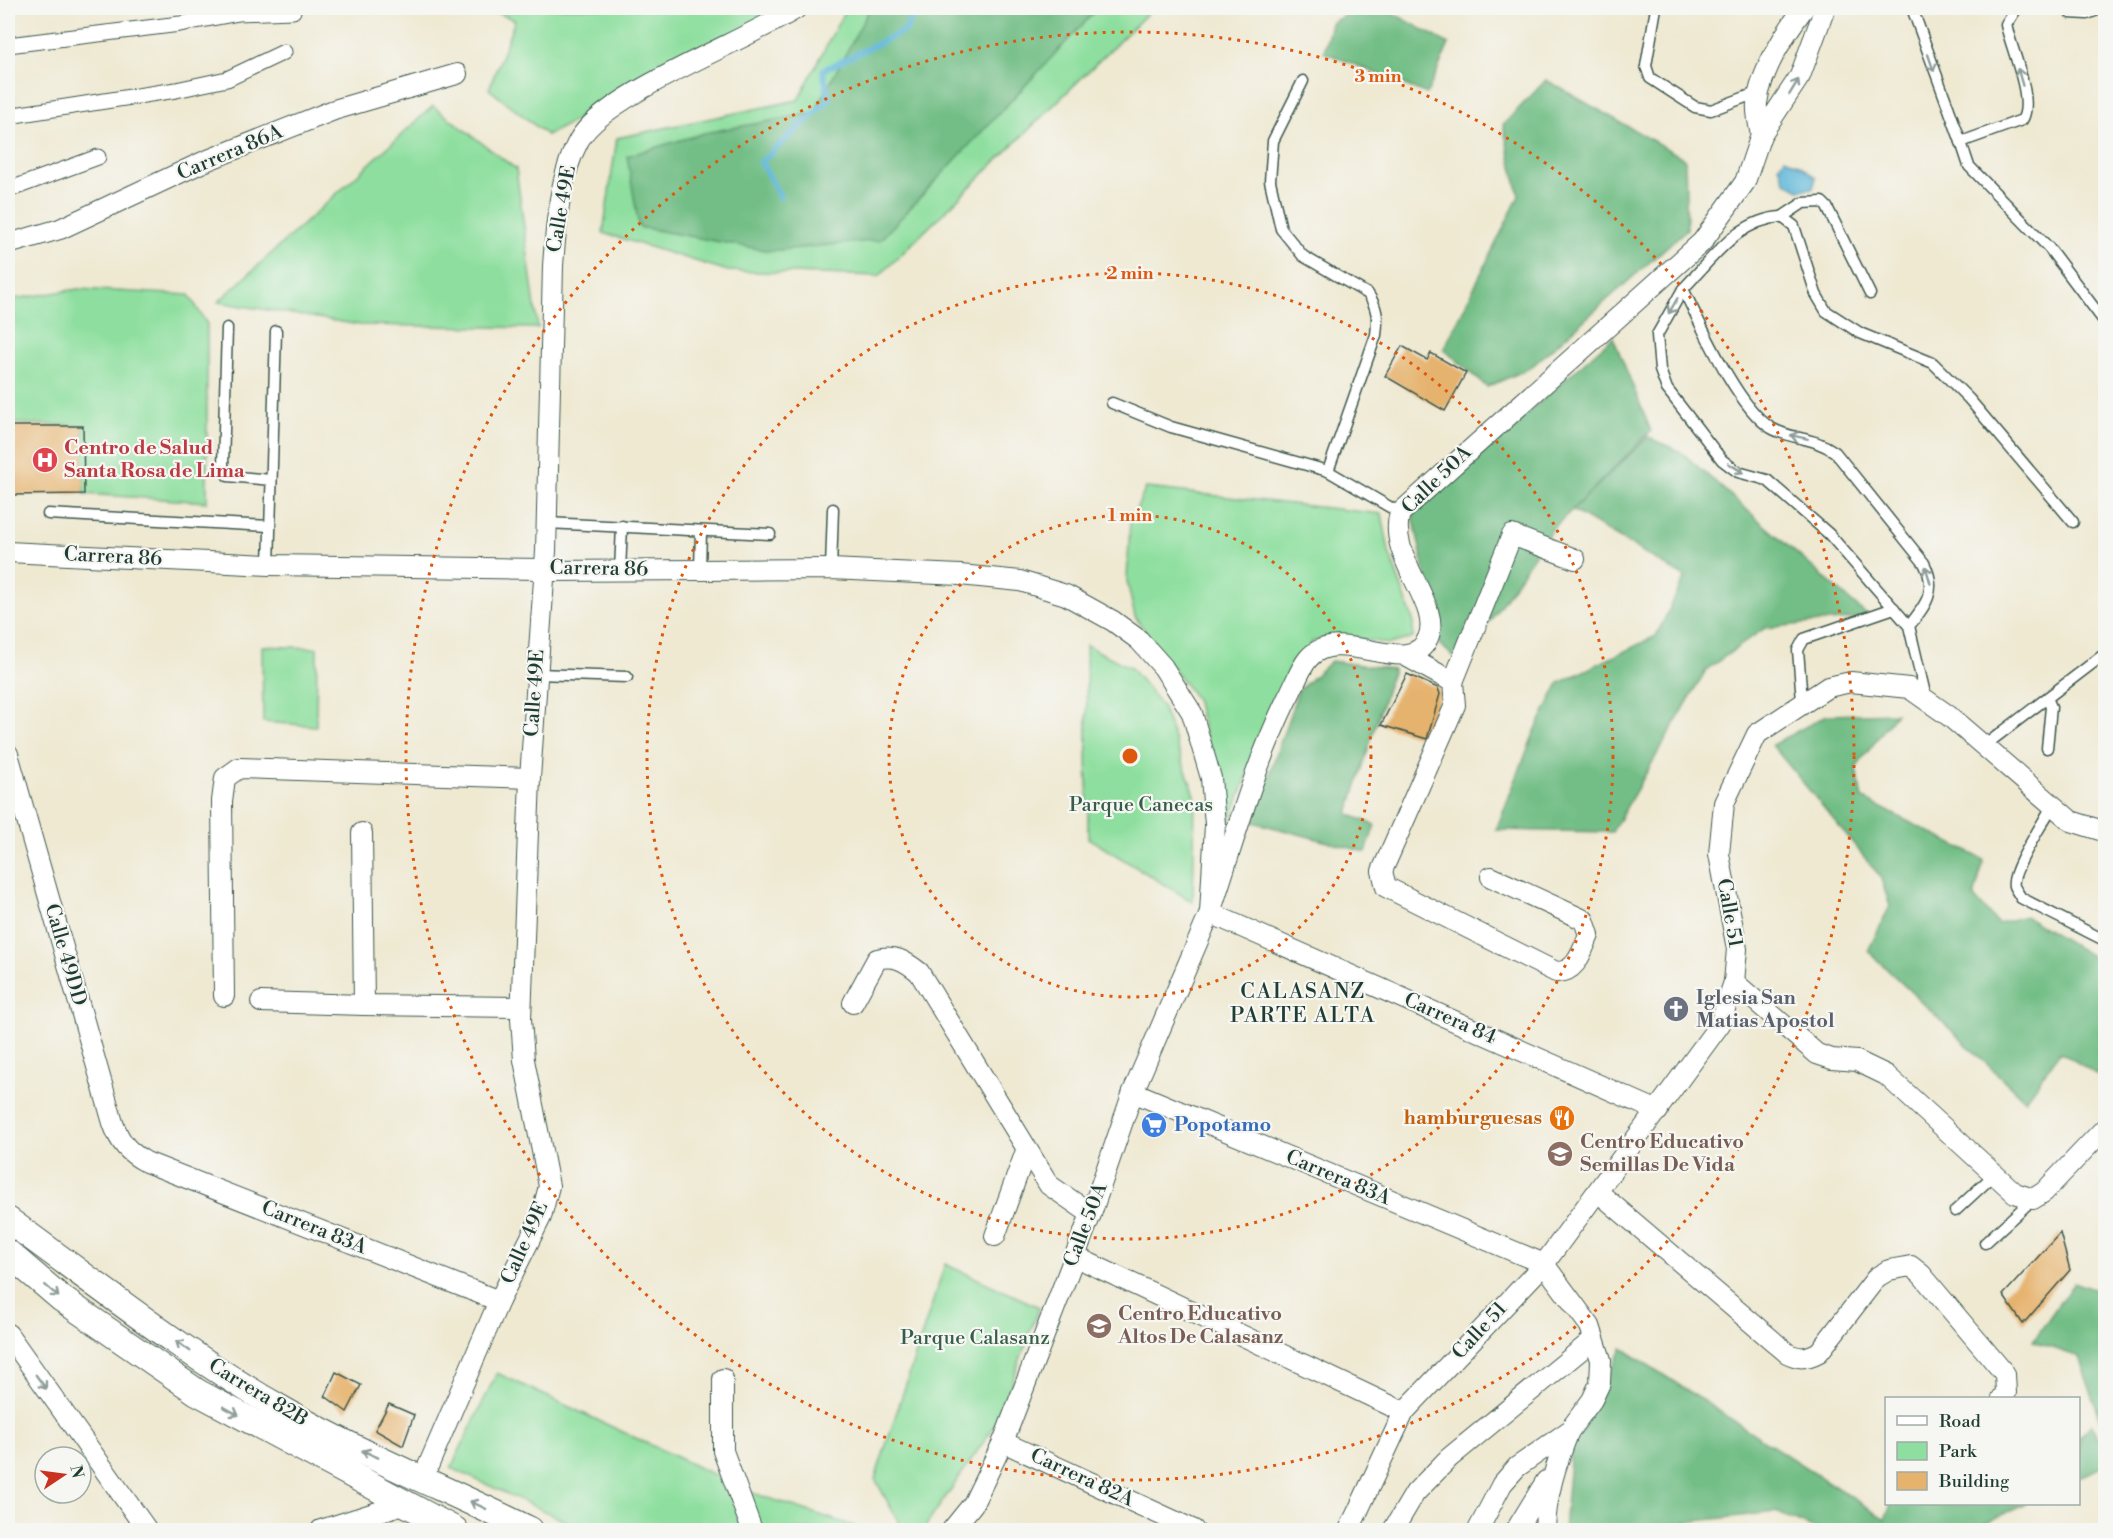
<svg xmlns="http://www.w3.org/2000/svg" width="2113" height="1538" font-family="'Libre Bodoni',serif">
<rect width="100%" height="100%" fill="#f6f6f2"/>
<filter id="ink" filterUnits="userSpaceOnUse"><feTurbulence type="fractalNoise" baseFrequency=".0167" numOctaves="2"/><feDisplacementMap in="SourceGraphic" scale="12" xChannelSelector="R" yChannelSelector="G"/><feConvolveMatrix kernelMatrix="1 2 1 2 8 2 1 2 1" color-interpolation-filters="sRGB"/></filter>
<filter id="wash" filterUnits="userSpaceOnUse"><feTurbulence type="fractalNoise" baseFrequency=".008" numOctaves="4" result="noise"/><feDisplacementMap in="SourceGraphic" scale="24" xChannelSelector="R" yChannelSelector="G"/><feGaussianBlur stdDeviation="1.35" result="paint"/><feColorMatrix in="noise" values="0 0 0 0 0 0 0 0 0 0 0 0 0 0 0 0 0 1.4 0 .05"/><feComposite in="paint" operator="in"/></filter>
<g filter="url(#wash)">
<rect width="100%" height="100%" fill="#efe9d2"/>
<!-- green -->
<g fill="#8edf9f" stroke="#568e6a" stroke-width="1.5">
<polygon points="485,8 796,8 547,135 489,89 515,20"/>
<polygon points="846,8 1153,8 879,276 728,271 603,233 617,138 798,100"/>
<polygon points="433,106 516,169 538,328 360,325 218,302"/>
<polygon points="78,289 189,295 207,324 207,502 84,494 83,426 8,423 8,300"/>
<polygon points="1146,488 1382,514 1389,552 1413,620 1413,638 1389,644 1340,635 1312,642 1275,701 1229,825 1196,699 1135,617 1127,581 1130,522"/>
<polygon points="1086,645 1131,668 1162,706 1195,795 1193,902 1088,838"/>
<polygon points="262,646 317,648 316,726 263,722"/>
<polygon points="945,1264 1039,1307 998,1421 923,1530 903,1530 875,1479"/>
<polygon points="497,1373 753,1493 866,1530 585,1530 451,1468"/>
</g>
<!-- forest -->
<g fill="#72be86" stroke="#487e5d" stroke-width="1.5">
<polygon points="870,8 1098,8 880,240 770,251 639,227 627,156 704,133 814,113"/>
<polygon points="1357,8 1384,8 1449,44 1427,94 1324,52 1331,23"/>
<polygon points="1546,80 1685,159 1687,229 1530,368 1487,387 1444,349 1519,196 1503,125"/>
<polygon points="1613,337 1651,431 1573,509 1648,437 1681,452 1869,617 1765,628 1706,670 1612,832 1496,830 1534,733 1559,683 1656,636 1685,577 1572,510 1551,530 1462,663 1440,645 1413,515"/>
<polygon points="1331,661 1393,669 1348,814 1375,825 1366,852 1253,822 1298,691"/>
<polygon points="1896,713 1856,768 1862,798 1984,860 1974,897 1998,924 2025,916 2105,964 2106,1073 2102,1077 2060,1052 2025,1100 1868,951 1890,906 1880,876 1772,745 1827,715"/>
<polygon points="2074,1282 2105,1293 2105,1432 2079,1357 2033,1341"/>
<polygon points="1622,1348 1885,1519 1891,1504 2026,1504 1970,1530 1817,1530 1776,1512 1617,1530 1564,1530 1571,1448"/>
<polygon points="2092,1424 2105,1452 2105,1465 2079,1478 2079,1437"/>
</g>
<!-- water -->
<polygon fill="#5bb6d9" stroke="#3d7a86" stroke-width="1.5" points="1785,158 1801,166 1816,178 1813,188 1799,190 1785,182 1779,166"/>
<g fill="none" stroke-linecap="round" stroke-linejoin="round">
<!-- stream -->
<polyline stroke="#5bb6d9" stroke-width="6" points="780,197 761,162 829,100 823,70 906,30 916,8"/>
</g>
<g id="blocks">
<!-- building -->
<g fill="#e6b36e">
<polygon points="1402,346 1427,360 1431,353 1466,373 1445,411 1385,376"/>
<polygon points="8,426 83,426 84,494 8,495"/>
<polygon points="1407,674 1438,688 1440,694 1427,739 1381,725"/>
<polygon points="2060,1233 2070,1270 2023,1324 2003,1295"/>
<polygon points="336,1372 361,1385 347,1412 325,1396"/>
<polygon points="389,1404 414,1415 403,1446 375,1430"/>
</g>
</g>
</g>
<g filter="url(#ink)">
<use href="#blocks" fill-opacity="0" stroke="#3e574c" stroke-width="1.5"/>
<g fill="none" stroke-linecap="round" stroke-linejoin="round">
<!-- service casing -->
<g stroke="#3e574c" stroke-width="13">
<g id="service">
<polyline points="1656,8 1646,66 1650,78 1695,107 1711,110 1759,92"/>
<path d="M1912,8L1961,142L2022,120C2035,101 2011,48 2006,25L2017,8"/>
<polyline points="2065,8 2070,13 2087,14 2103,8"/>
<path d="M1303,81L1273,141L1270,181L1281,229L1303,256L1368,294C1378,308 1378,319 1376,335L1328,471"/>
<polyline points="1961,142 1969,166 2049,248 2104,321"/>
<polyline points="1782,217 1803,203 1822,202 1827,207 1870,294"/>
<path d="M1683,289C1712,259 1738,219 1782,217L1794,226L1816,294L1826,311L1860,333L1933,363L1969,399L2073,522"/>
<polyline points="227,328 223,466 228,476 271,480"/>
<polyline points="1112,403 1171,427 1328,471 1400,513"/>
<polyline points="48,514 269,526"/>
<polyline points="547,523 770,534"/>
<polyline points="269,565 276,331"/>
<polyline points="831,569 833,509"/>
<polyline points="700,570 701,531"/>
<polyline points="620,571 622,526"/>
<path d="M1909,626C1926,605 1938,590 1924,563L1835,452C1812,436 1792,440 1771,428C1738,408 1701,325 1683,289L1657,335L1660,370L1667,389L1722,460L1738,472L1767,480L1829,534L1909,626L1926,698"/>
<polyline points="536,674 627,677"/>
<polyline points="2047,698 2051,707 2047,748"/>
<polyline points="1802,701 1798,650 1804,639 1894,608"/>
<polyline points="1984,746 2106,653"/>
<path d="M2052,806C2044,822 2010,872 2014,886C2015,889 2019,894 2021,898L2106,941"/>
<polyline points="1955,1211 1996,1173"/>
<polyline points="1985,1243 2033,1199"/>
</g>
</g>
<!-- pedestrian casing -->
<g stroke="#3e574c" stroke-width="17">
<g id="pedestrian">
<polyline points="8,45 180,24 239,13 293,11"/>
<polyline points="8,116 176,90 227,79 284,52"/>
<polyline points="8,190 98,157"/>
</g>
</g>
<!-- minor casing -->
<g stroke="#3e574c" stroke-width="22">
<g id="minor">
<path d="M1761,135C1759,125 1756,114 1757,103C1761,71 1785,33 1804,8"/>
<polyline points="8,244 60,229 203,162 334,110 457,74"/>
<polyline points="8,552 269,565 543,569 551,571 831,569 960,575 1020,581 1066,595 1113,621 1139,640 1163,667 1192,713 1211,778 1215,824 1210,913 1133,1092 1091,1214 1003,1442 973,1504 952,1530"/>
<path d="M1406,656L1453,682L1455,705L1382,871L1386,887L1556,972C1577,973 1582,950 1589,935L1584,920L1491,877"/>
<polyline points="1453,682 1512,535 1575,559"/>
<path d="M8,754L113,1123C120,1143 128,1152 146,1162L499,1301"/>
<polyline points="362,833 364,1005 521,1007"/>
<polyline points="1734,982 1817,1054 1832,1059 1857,1061 1886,1075 2015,1193 2033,1199 2044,1192 2106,1127"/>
<polyline points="224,996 222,801 225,778 239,768 530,778"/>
<polyline points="261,1002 364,1005"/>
<path d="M853,1003L877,959C894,954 905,961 919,972L1049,1185L1091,1214"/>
<polyline points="1133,1092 1544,1264 1590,1326 1601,1360 1600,1383 1592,1400 1569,1431 1517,1467 1502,1484 1478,1530"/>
<path d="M1658,1111L1210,913C1234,841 1254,767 1287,699C1294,687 1299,670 1308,659C1338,622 1410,681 1428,638C1443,605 1386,557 1400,513L1702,242L1745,182L1761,135L1800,76L1825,8"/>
<path d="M1598,1192L1787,1353C1799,1359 1806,1359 1819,1352L1877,1277L1889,1270L1911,1266L1921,1274L2005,1374L2006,1393L2002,1398"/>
<polyline points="995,1236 1026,1151"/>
<polyline points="1074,1256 1404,1412"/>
<polyline points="8,1334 147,1530"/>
<polyline points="723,1379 723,1451 752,1530"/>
<polyline points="1003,1442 1194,1530"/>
<path d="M423,1478L499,1301L541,1217L549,1186L524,1060L521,1019L530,778L546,551L553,266C556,225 559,177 579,140C604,94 746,41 797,8"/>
<polyline points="321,1530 403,1504"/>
<polyline points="1349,1530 1404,1412 1544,1264 1720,1024 1734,982 1737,949 1719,854 1724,803 1757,734 1828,687 1851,682 1909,688 1949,716 2071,821 2106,832"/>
<polyline points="1393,1530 1415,1493 1449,1458 1594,1339"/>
<polyline points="1516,1530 1546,1481"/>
<path d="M1545,1530C1546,1494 1556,1464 1569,1431"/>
</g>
</g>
<!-- tertiary casing -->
<g stroke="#3e574c" stroke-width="28">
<g id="tertiary">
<path d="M8,1220C98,1285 187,1356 285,1411C364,1456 449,1490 530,1530"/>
<polyline points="8,1253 62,1299 197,1392 455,1530"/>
</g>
</g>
<!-- service -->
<use href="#service" stroke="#fff" stroke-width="10"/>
<!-- pedestrian -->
<use href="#pedestrian" stroke="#fff" stroke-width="15"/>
<!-- minor -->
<use href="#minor" stroke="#fff" stroke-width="20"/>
<!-- tertiary -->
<use href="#tertiary" stroke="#fff" stroke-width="26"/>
</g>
<!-- one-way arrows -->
<defs><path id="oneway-shaft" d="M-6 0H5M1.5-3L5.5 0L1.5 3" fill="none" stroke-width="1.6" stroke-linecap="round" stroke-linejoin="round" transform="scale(1.5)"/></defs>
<g stroke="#8f9e9a">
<use href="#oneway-shaft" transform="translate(1931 63) rotate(71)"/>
<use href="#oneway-shaft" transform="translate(2020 77) rotate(-106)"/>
<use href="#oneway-shaft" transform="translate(1794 87) rotate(-59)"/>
<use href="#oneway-shaft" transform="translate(1673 306) rotate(120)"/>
<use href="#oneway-shaft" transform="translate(1799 437) rotate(-168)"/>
<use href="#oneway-shaft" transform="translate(1736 468) rotate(31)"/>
<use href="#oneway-shaft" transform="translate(1928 575) rotate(-106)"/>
<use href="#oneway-shaft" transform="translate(52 1291) rotate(41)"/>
<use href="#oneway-shaft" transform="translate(183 1346) rotate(-145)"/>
<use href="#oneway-shaft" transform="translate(41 1382) rotate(54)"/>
<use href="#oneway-shaft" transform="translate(231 1411) rotate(29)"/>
<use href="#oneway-shaft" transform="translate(370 1454) rotate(-156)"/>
<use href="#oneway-shaft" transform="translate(478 1505) rotate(-154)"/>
</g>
</g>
<!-- distance rings -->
<g fill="none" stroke="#de580e" stroke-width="3" stroke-dasharray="3 6">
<circle cx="1130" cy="756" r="241"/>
<circle cx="1130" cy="756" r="483"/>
<circle cx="1130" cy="756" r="724"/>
</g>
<!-- icons -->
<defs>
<g id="hospital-disc" transform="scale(1.35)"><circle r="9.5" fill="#e0444e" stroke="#f6f6f2"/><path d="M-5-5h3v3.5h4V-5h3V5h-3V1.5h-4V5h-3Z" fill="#fff"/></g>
<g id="church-disc" transform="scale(1.35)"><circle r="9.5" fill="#6b7280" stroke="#f6f6f2"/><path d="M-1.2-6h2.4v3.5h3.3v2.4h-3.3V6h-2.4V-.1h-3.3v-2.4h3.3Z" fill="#fff"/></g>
<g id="restaurant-disc" transform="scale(1.35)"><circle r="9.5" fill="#e8710a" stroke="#f6f6f2"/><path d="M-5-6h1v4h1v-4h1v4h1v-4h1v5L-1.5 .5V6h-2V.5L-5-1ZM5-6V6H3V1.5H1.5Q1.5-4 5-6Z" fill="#fff"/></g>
<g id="supermarket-disc" transform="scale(1.35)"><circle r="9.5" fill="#3f7fe0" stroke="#f6f6f2"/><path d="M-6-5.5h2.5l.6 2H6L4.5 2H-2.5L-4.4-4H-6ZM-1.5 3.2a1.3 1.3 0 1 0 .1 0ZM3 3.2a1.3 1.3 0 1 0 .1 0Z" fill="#fff"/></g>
<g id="school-disc" transform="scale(1.35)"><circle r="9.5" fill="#8d6e63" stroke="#f6f6f2"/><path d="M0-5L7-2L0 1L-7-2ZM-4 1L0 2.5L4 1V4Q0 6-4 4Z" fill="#fff"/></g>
</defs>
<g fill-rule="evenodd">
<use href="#hospital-disc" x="45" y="460"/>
<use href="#church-disc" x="1676" y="1009"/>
<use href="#restaurant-disc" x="1562" y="1118"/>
<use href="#supermarket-disc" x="1154" y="1125"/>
<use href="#school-disc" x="1560" y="1154"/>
<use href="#school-disc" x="1099" y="1326"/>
</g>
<g text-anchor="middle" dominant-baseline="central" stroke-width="4.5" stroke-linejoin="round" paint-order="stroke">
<!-- street labels -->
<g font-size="20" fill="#1f3d34" stroke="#f6f6f2">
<text transform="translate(230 153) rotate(-23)">Carrera 86A</text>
<text transform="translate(562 209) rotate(-80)">Calle 49E</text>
<text transform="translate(1437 480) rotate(-44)">Calle 50A</text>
<text transform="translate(113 557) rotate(3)">Carrera 86</text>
<text transform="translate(599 569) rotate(1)">Carrera 86</text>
<text transform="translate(535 693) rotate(-86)">Calle 49E</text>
<text transform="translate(1729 913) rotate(80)">Calle 51</text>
<text transform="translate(65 955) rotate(74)">Calle 49DD</text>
<text transform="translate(1450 1019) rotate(24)">Carrera 84</text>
<text transform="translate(1338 1178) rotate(23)">Carrera 83A</text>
<text transform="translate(1086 1225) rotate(-69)">Calle 50A</text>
<text transform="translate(314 1228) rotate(22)">Carrera 83A</text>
<text transform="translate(525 1243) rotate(-66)">Calle 49E</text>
<text transform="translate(1480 1331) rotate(-47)">Calle 51</text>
<text transform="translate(258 1393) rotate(31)">Carrera 82B</text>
<text transform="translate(1082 1478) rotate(25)">Carrera 82A</text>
</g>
<!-- health labels -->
<g font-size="20" font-weight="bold" fill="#be3a42" stroke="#f6f6f2" text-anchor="start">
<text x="64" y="448">Centro de Salud<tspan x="64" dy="23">Santa Rosa de Lima</tspan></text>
</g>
<!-- park labels -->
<g font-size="20" fill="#355d49" stroke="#f6f6f2">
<text x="1141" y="805">Parque Canecas</text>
<text x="975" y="1338">Parque Calasanz</text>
</g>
<!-- worship labels -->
<g font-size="20" font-weight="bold" fill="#5b616d" stroke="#f6f6f2" text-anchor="start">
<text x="1696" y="998">Iglesia San<tspan x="1696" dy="23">Matias Apostol</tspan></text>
</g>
<!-- food labels -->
<g font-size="20" font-weight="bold" fill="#c56008" stroke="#f6f6f2" text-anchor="end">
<text x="1542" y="1118">hamburguesas</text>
</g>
<!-- shop labels -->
<g font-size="20" font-weight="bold" fill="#366cbe" stroke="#f6f6f2" text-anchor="start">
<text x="1174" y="1125">Popotamo</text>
</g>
<!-- education labels -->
<g font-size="20" font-weight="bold" fill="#785e54" stroke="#f6f6f2" text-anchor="start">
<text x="1580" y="1142">Centro Educativo<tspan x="1580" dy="23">Semillas De Vida</tspan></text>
<text x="1118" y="1314">Centro Educativo<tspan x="1118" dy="23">Altos De Calasanz</tspan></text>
</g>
<!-- neighbourhood labels -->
<g font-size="21" letter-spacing="1.5" fill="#1f3d34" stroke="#f6f6f2">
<text x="1303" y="992">CALASANZ<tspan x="1303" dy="24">PARTE ALTA</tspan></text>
</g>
</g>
<circle cx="1130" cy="756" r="9" fill="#de580e" stroke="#f6f6f2" stroke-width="3"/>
<g font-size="18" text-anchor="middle" font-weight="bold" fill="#de580e" stroke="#f6f6f2" stroke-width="4.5" stroke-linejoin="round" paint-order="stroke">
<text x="1378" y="82">3 min</text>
<text x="1130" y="279">2 min</text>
<text x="1130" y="521">1 min</text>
</g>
<!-- margin -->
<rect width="2113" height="1538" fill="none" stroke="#f6f6f2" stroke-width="30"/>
<!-- legend -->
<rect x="1885" y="1397" width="195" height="108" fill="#f6f6f2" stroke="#a0aca6" stroke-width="1.5"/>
<rect x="1897" y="1416" width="30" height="9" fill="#ffffff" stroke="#a0aca6" stroke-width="1.5"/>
<text x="1939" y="1427" font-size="18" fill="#1f3d34">Road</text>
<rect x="1897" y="1442" width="30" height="18" fill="#8edf9f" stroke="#a0aca6" stroke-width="1.5"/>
<text x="1939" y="1457" font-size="18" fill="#1f3d34">Park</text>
<rect x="1897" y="1472" width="30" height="18" fill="#e6b36e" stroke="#a0aca6" stroke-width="1.5"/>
<text x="1939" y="1487" font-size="18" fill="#1f3d34">Building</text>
<!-- north arrow -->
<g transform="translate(63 1475) rotate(77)"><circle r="28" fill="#f6f6f2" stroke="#a0aca6" stroke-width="1.5"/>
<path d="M0-4.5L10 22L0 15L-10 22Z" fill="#c8321e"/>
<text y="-9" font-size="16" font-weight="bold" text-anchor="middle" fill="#1f3d34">N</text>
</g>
</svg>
